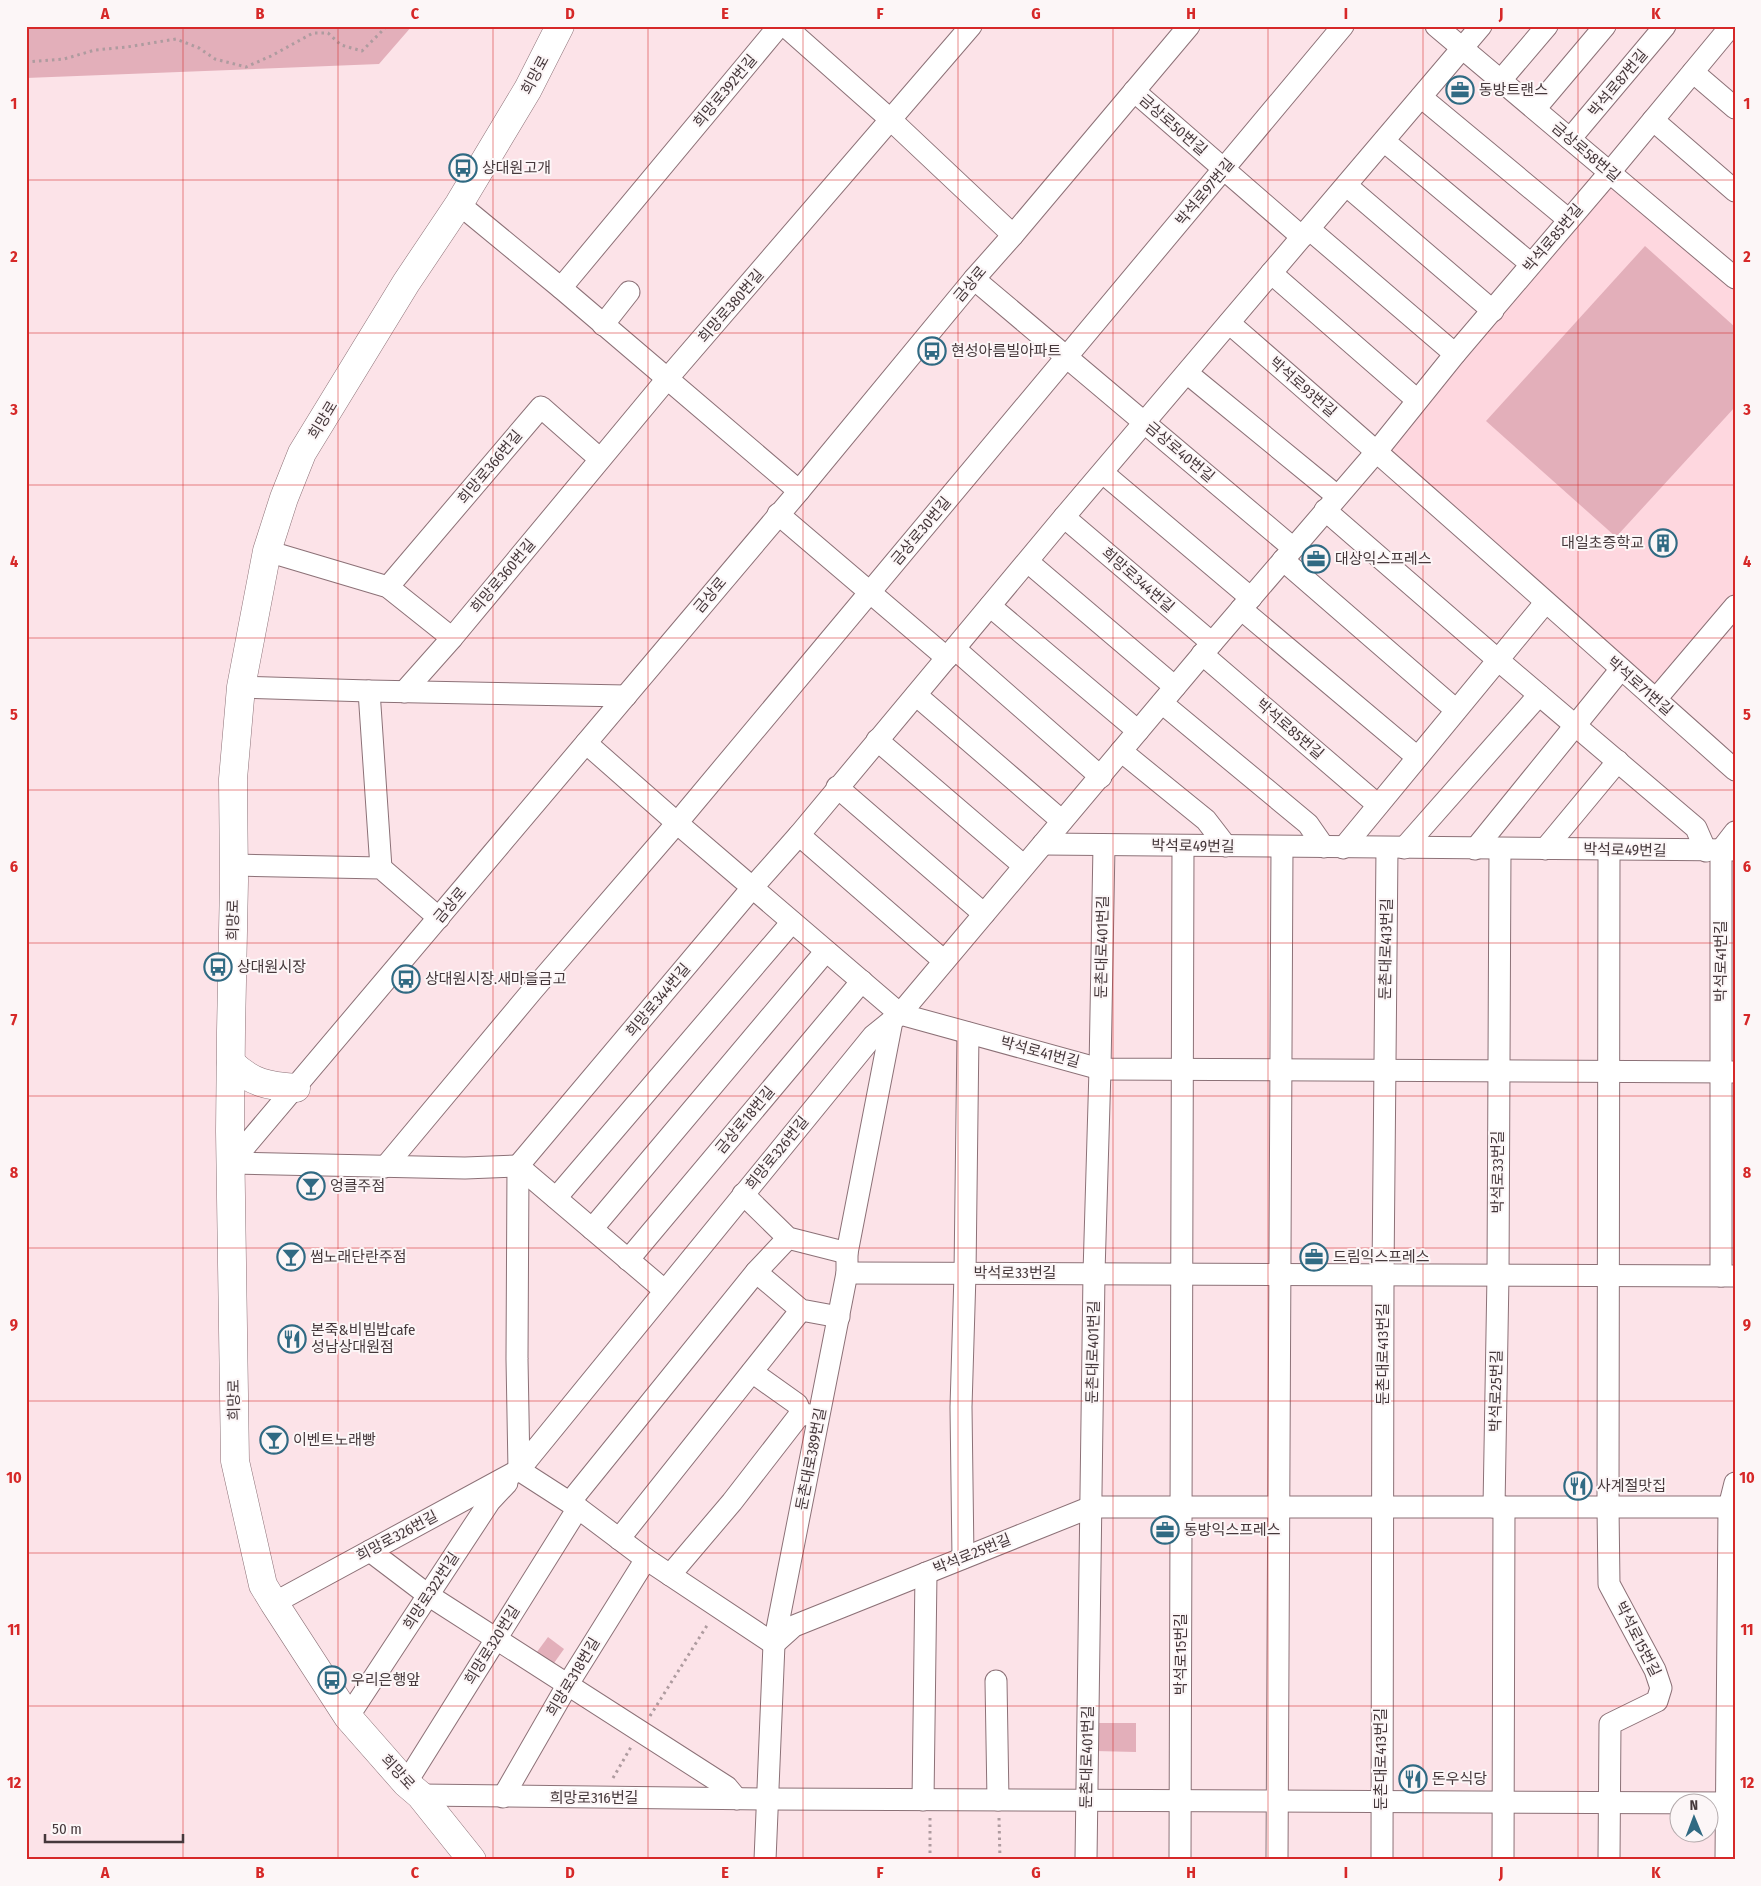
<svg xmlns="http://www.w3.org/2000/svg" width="1761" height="1886" font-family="'Fira Sans Condensed','Noto Sans KR',sans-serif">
<rect width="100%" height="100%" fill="#fce3e8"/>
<!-- built -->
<polygon fill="#fed7df" points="1611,181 1735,282 1735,603 1656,695 1383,449"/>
<!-- green -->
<g fill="#e3afba">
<polygon points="26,26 412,26 379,64 26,78"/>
<polygon points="1645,246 1735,327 1735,407 1616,537 1486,421"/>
<polygon points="548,1637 564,1649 554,1663 547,1664 534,1656"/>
<polygon points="1096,1723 1136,1723 1136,1752 1095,1751"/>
</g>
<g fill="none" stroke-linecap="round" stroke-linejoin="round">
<!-- minor casing -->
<g stroke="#8c7177" stroke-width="23">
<g id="minor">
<polyline points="785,26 891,120 1013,235"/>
<polyline points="1436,26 1735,278"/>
<polyline points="1693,72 1735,108"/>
<polyline points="1501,80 1547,26"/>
<polyline points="1134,91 1302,237"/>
<polyline points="1421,97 1569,220"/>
<polyline points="1535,109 1605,26"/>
<polyline points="1653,120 1735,191"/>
<polyline points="1570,139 1665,26"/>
<polyline points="1384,141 1531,264"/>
<polyline points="1347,186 1493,311"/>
<polyline points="459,204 561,288 799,491"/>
<polyline points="1309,229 1455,354"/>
<polyline points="1271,273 1417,400"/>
<polyline points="974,279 1293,548"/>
<polyline points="561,288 779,26"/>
<path d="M1229,323C1399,470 1567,620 1735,770"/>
<polyline points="603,325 629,292"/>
<polyline points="1187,373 1337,496"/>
<polyline points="1103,473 1251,598"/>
<polyline points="1325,510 1498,660 1696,828 1706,851"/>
<polyline points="778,514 947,658"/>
<polyline points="1064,517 1212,643"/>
<polyline points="267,551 388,587 452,638"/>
<polyline points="1283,560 1456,710"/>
<polyline points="1028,562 1175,687"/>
<polyline points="388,587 541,407 600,459"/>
<polyline points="990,606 1138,731"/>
<polyline points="1241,609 1417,757"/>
<polyline points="955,649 1101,777"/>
<polyline points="1202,654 1378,805"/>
<polyline points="241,687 369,691 626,696"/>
<polyline points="369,691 381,868"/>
<polyline points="404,692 452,638 667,379 971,26"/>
<polyline points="916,695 1062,821"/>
<polyline points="1656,699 1735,606"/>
<polyline points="1162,703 1308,824 1324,847"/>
<polyline points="877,740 1024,866"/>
<polyline points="586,743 677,823 900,1014 1100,1069 1735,1072"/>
<polyline points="1121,751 1206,820 1226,846"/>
<polyline points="837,787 984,914"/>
<polyline points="799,835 944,961"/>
<polyline points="1043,844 1735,850"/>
<polyline points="1343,848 1545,603"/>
<polyline points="1404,848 1539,695"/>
<polyline points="1475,849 1621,669"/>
<polyline points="1545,849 1618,761"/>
<polyline points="234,865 381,868 439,918"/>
<polyline points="231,1163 799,491 974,279 1013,235 1189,26"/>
<polyline points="231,1163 465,1168 518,1166 664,1290"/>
<polyline points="385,1167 532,991 677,823 1343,26"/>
<polyline points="743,1194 788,1238 847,1253"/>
<polyline points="556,1198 792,922"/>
<polyline points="592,1229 826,951"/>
<polyline points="628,1260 862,981"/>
<polyline points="756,1272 801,1310 839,1317"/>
<polyline points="847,1273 1735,1276"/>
<polyline points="1721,1276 1721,850 1735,832"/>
<polyline points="752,1372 797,1404 801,1413 812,1416"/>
<polyline points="519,1470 517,1359 518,1166 752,888 799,835 1064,517 1481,26"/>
<polyline points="519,1470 578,1508 646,1559 774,1644"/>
<polyline points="570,1502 756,1272 788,1238"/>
<polyline points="1494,1507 1498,1275 1500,849"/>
<polyline points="619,1539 801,1310"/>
<polyline points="370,1551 428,1595 727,1787 737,1799"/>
<polyline points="963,1558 961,1407 965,1274 968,1033"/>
<polyline points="670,1575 732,1502 801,1413"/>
<polyline points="274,1603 519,1470 873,1036 900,1014 1212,643 1377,451 1455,354 1610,172 1731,26"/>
<polyline points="774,1644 794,1626 1091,1507 1735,1507"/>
<polyline points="996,1681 998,1800"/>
<polyline points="348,1717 490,1501 507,1483"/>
<polyline points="406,1783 578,1508"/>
<polyline points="420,1795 767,1799 1735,1803"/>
<polyline points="503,1797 568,1684 646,1559"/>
<polyline points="923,1800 926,1573"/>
<polyline points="765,1860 774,1644 847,1273 847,1253 892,1021"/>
<polyline points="1086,1860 1094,1273 1100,1069 1104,845"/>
<polyline points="1180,1860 1183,846"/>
<polyline points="1277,1860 1282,847"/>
<polyline points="1382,1860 1383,1274 1387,848"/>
<polyline points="1503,1860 1504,1507"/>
<polyline points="1609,1860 1610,1724 1657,1701 1661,1688 1655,1670 1609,1584 1608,1507 1609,850"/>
<polyline points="1726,1860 1729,1507 1735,1483"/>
</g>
</g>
<!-- major casing -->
<g stroke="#8c7177" stroke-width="29">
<g id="major">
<path d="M231,1063C252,1083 267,1086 296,1088"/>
<polyline points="472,1860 420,1795 406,1783 348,1717 274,1603 263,1585 235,1461 230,1131 231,1031 234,881 233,779 241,687 267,551 284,498 302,453 406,283 459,204 528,89 560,26"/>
</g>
</g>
<!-- path -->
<g stroke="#ae9b9f" stroke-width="3" stroke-dasharray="2.5 4" stroke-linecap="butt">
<polyline points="26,62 64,59 95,50 127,47 176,39 199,48 215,59 246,67 271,56 313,33 328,33 341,45 362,51 387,26"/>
<polyline points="650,1716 708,1624"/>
<polyline points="613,1778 631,1747"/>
<polyline points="930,1818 930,1860"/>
<polyline points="999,1818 1000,1860"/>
</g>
<!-- minor -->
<use href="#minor" stroke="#fff" stroke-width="21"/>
<!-- major -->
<use href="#major" stroke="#fff" stroke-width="28"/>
</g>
<!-- grid -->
<path fill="none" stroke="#d62828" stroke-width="1" stroke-opacity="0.55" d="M183,26V1860M338,26V1860M493,26V1860M648,26V1860M803,26V1860M958,26V1860M1113,26V1860M1268,26V1860M1423,26V1860M1578,26V1860M26,180H1735M26,333H1735M26,485H1735M26,638H1735M26,790H1735M26,943H1735M26,1096H1735M26,1248H1735M26,1401H1735M26,1553H1735M26,1706H1735"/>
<!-- icons -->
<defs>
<g id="office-ring" transform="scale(1.4375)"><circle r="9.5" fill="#fcf6f7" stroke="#306a83" stroke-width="1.5"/><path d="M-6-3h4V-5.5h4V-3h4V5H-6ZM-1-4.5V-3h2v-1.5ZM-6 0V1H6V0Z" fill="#306a83"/></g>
<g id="bus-ring" transform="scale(1.4375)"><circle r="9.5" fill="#fcf6f7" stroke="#306a83" stroke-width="1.5"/><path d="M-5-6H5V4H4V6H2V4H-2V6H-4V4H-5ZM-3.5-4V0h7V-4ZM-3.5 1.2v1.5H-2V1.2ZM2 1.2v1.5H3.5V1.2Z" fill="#306a83"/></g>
<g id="building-ring" transform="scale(1.4375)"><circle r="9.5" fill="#fcf6f7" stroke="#306a83" stroke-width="1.5"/><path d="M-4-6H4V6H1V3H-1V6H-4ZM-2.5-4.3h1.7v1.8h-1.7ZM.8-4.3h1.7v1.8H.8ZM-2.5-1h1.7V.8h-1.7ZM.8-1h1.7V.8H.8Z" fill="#306a83"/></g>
<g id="bar-ring" transform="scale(1.4375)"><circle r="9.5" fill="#fcf6f7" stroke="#306a83" stroke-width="1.5"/><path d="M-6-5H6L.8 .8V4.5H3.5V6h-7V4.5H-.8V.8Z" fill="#306a83"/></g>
<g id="restaurant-ring" transform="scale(1.4375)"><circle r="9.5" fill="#fcf6f7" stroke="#306a83" stroke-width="1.5"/><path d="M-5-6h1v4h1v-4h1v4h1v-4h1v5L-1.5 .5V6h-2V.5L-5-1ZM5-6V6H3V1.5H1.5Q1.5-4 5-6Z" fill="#306a83"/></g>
</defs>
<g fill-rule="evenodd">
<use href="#office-ring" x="1460" y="90"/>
<use href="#bus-ring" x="463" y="168"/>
<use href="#bus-ring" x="932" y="351"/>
<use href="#building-ring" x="1663" y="543"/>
<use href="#office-ring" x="1316" y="559"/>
<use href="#bus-ring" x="218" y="967"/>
<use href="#bus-ring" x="406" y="979"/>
<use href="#bar-ring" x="311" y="1186"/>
<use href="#bar-ring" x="291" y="1257"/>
<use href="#office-ring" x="1314" y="1257"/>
<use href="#restaurant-ring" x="292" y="1339"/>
<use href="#bar-ring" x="274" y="1440"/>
<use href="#restaurant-ring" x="1578" y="1486"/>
<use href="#office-ring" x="1165" y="1530"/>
<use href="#bus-ring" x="332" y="1680"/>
<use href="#restaurant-ring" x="1413" y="1779"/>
</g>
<g text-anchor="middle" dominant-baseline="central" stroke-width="4" stroke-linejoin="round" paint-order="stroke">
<!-- street labels -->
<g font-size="15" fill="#45383b" stroke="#fcf6f7">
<text transform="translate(535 75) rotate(-62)">희망로</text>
<text transform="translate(1618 83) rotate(-50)">박석로87번길</text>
<text transform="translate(725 91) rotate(-50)">희망로392번길</text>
<text transform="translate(1173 125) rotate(41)">금상로50번길</text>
<text transform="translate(1586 152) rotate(40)">금상로58번길</text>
<text transform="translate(1205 192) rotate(-50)">박석로97번길</text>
<text transform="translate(1553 238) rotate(-50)">박석로85번길</text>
<text transform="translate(970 284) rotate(-50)">금상로</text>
<text transform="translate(731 306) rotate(-49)">희망로380번길</text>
<text transform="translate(1303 387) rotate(41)">박석로93번길</text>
<text transform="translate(323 420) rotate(-59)">희망로</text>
<text transform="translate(1180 452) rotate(40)">금상로40번길</text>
<text transform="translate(490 467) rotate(-50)">희망로366번길</text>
<text transform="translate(921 531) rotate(-50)">금상로30번길</text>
<text transform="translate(503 576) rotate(-50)">희망로360번길</text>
<text transform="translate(1138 580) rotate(41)">희망로344번길</text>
<text transform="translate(710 595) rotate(-50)">금상로</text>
<text transform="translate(1640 686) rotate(41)">박석로71번길</text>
<text transform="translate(1290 729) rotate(41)">박석로85번길</text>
<text transform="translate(1193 846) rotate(1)">박석로49번길</text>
<text transform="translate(1625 850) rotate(1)">박석로49번길</text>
<text transform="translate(450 905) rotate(-50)">금상로</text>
<text transform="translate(233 920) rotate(-89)">희망로</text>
<text transform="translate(1102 947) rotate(-89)">둔촌대로401번길</text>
<text transform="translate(1386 949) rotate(-89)">둔촌대로413번길</text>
<text transform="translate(1721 961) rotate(-90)">박석로41번길</text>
<text transform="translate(658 1000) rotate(-50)">희망로344번길</text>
<text transform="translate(1040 1052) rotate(15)">박석로41번길</text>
<text transform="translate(745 1120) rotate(-50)">금상로18번길</text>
<text transform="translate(777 1153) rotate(-51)">희망로326번길</text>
<text transform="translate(1498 1172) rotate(-90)">박석로33번길</text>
<text x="1015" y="1273">박석로33번길</text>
<text transform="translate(1093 1352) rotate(-89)">둔촌대로401번길</text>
<text transform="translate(1383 1354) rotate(-90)">둔촌대로413번길</text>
<text transform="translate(1496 1391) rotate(-89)">박석로25번길</text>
<text transform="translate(234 1400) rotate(-91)">희망로</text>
<text transform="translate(811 1459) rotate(-79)">둔촌대로389번길</text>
<text transform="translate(397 1536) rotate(-28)">희망로326번길</text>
<text transform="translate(972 1554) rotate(-22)">박석로25번길</text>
<text transform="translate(431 1591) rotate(-57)">희망로322번길</text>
<text transform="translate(1638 1639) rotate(63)">박석로15번길</text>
<text transform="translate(492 1645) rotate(-58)">희망로320번길</text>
<text transform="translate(1181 1654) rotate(-90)">박석로15번길</text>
<text transform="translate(573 1677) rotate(-59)">희망로318번길</text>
<text transform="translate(1087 1757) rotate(-89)">둔촌대로401번길</text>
<text transform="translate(1381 1759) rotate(-90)">둔촌대로413번길</text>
<text transform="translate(398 1772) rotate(47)">희망로</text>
<text x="594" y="1798">희망로316번길</text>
</g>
<!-- poi labels -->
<g font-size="15" fill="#45383b" stroke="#fcf6f7" text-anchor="start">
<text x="1479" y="90">동방트랜스</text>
<text x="482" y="168">상대원고개</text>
<text x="951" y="351">현성아름빌아파트</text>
<text x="1644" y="543" text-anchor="end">대일초증학교</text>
<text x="1335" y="559">대상익스프레스</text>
<text x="237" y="967">상대원시장</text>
<text x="425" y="979">상대원시장.새마을금고</text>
<text x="330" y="1186">엉클주점</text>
<text x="310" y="1257">썸노래단란주점</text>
<text x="1333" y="1257">드림익스프레스</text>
<text x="311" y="1330">본죽&amp;비빔밥cafe<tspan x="311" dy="17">성남상대원점</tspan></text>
<text x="293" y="1440">이벤트노래빵</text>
<text x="1597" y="1486">사계절맛집</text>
<text x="1184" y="1530">동방익스프레스</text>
<text x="351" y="1680">우리은행앞</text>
<text x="1432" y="1779">돈우식당</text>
</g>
</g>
<!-- border -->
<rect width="1761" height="1886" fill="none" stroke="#fcf6f7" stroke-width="55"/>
<!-- north arrow -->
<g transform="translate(1694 1818) rotate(359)"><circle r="24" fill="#fcf6f7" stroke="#b3aaac"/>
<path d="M0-4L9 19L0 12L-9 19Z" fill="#306a83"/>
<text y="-8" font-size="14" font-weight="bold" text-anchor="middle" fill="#45383b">N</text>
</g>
<!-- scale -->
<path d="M45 1834v8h138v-8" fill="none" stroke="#45383b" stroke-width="2.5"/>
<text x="52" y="1834" font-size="15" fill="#45383b" stroke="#fcf6f7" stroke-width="4" paint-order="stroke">50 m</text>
<rect x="28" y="28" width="1706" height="1830" fill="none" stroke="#d62828" stroke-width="2"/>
<g font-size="16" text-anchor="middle" font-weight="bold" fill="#d62828">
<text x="105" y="19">A</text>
<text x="260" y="19">B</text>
<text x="415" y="19">C</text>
<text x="570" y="19">D</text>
<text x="725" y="19">E</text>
<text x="880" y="19">F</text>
<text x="1036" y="19">G</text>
<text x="1191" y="19">H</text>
<text x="1346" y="19">I</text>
<text x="1501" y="19">J</text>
<text x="1656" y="19">K</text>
<text x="14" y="109">1</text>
<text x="1747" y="109">1</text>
<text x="14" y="262">2</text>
<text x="1747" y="262">2</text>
<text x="14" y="415">3</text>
<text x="1747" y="415">3</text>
<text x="14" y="567">4</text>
<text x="1747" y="567">4</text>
<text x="14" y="720">5</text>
<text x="1747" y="720">5</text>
<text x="14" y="872">6</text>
<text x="1747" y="872">6</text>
<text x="14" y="1025">7</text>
<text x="1747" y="1025">7</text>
<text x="14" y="1178">8</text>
<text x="1747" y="1178">8</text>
<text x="14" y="1330">9</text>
<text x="1747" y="1330">9</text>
<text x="14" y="1483">10</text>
<text x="1747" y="1483">10</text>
<text x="14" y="1635">11</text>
<text x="1747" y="1635">11</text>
<text x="14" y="1788">12</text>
<text x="1747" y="1788">12</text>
<text x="105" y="1878">A</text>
<text x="260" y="1878">B</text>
<text x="415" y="1878">C</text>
<text x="570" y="1878">D</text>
<text x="725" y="1878">E</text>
<text x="880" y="1878">F</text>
<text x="1036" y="1878">G</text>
<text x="1191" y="1878">H</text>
<text x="1346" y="1878">I</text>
<text x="1501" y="1878">J</text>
<text x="1656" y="1878">K</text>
</g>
</svg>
